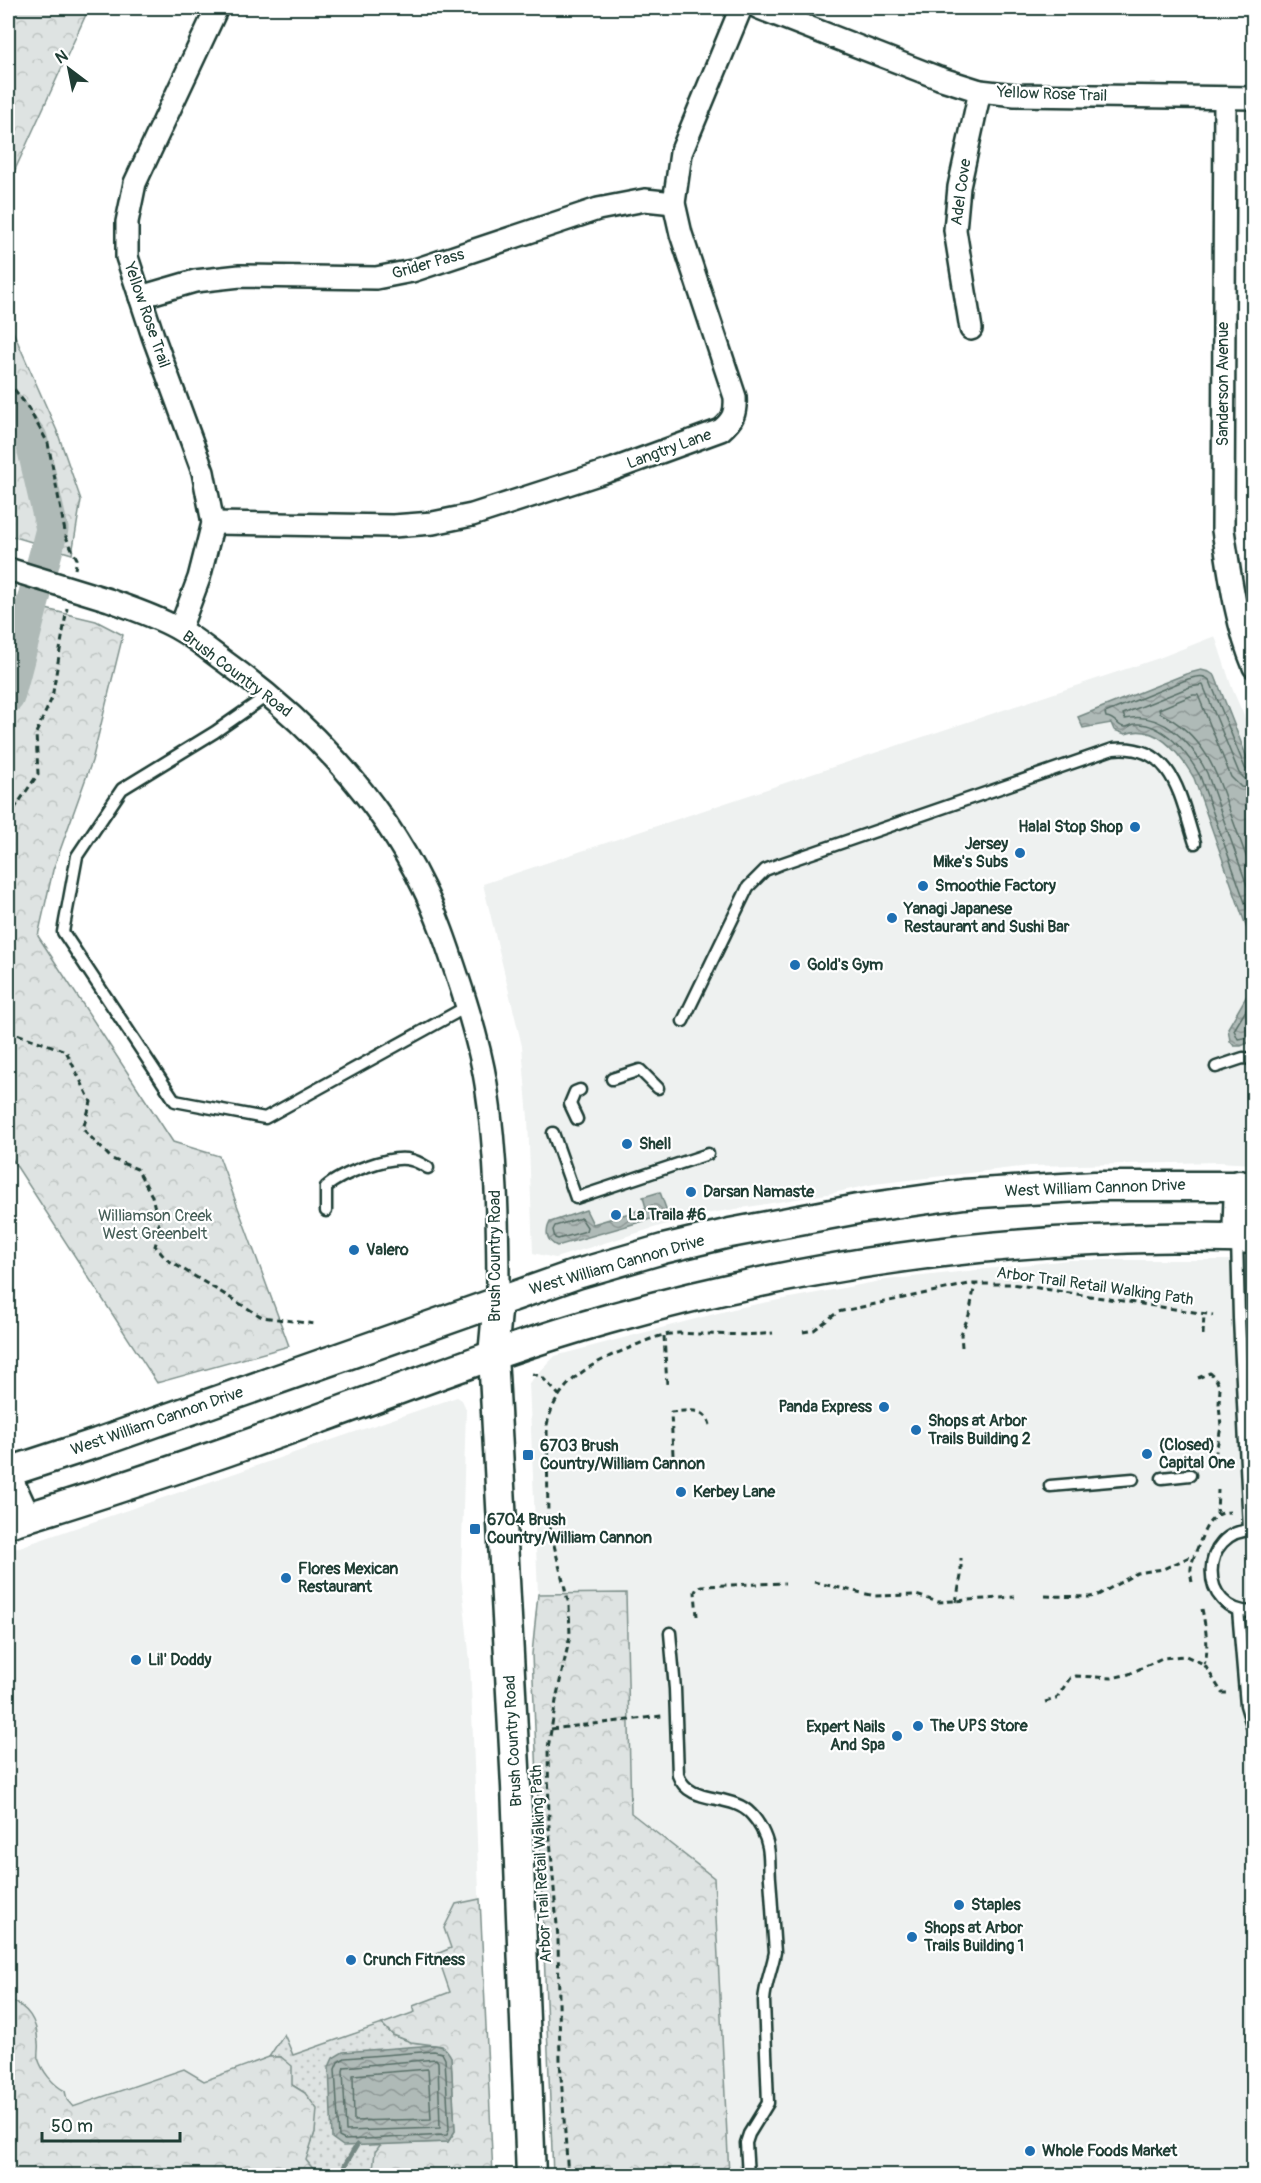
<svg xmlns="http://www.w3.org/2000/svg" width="1261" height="2183" font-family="Pangolin,sans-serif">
<defs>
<pattern id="grass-dots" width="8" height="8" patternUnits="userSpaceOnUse" patternTransform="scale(1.5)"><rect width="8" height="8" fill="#dee3e2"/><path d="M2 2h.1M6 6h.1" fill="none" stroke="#bec4c2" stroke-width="1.8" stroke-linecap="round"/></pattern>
<pattern id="forest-crowns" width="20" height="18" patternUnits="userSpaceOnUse" patternTransform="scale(1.5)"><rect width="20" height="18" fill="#dee3e2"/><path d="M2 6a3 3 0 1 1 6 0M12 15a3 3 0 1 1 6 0" fill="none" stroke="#bec4c2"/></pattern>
<pattern id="water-waves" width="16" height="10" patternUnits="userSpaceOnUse" patternTransform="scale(1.5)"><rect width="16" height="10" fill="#afbab7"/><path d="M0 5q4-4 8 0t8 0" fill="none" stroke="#8e9896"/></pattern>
</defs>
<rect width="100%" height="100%" fill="#fff"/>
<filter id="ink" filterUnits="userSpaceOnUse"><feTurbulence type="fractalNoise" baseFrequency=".0167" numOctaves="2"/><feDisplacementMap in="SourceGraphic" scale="12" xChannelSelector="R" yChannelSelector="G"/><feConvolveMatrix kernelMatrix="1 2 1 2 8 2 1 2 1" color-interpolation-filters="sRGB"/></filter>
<g filter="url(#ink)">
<!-- built -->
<g fill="#eef1f0">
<polygon points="1215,636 1232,688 1253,737 1253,1164 1219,1162 1030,1166 874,1184 833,1193 693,1216 555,1258 533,1253 528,1118 522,1046 483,884 1159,658"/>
<polygon points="1069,1260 1253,1260 1253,2175 729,2175 714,1878 631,1813 626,1594 538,1594 529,1383 555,1356 737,1308 886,1280"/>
<polygon points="457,1397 462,1400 466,1409 461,1576 470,1661 490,2175 16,2176 8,2167 8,1551"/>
</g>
<!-- grass -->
<polygon fill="url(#grass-dots)" stroke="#7e908b" stroke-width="1.5" points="382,2024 393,2035 411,2042 442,2046 448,2142 381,2144 373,2169 383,2175 318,2175 305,2160 315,2132 305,2093 292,2085 281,2057 269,2057 284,2034 293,2055"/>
<!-- forest -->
<g fill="url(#forest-crowns)" stroke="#7e908b" stroke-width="1.5">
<polygon points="8,8 89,8 8,185"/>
<polygon points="8,320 57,431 81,500 72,554 8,535"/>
<polygon points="8,600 96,621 123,635 92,761 53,870 38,936 173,1142 219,1156 289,1346 157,1383 8,1153"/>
<polygon points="626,1593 631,1813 714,1878 729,2175 553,2175 532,1654 538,1594"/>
<polygon points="480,1899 493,2175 383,2175 373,2169 375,2152 381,2144 448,2142 455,2131 451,2057 442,2046 411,2042 393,2035 382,2024 415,2012 413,2006 450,1992 437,1954 451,1948 444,1928 456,1904"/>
<path d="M8,1999C28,2007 37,2020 38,2043C39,2048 37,2054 38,2058C42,2071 53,2085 65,2091L67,2100L73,2107L184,2069L204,2081L269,2057H281L292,2066V2085L305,2093L317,2109L315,2132L306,2160L318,2175H16L8,2167Z"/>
</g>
<!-- water -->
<g fill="url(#water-waves)" stroke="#758883" stroke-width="1.5">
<path d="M1201,670L1209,672L1215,676L1253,773V946L1194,778C1180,754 1156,722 1125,734L1114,730L1111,723L1083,728L1078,717L1186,674Z"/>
<polygon points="1253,985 1253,1041 1241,1046 1234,1046 1230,1041 1228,1028"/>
<path d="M660,1192L668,1214L557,1246C546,1241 545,1232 550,1222L586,1210L593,1224L646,1208L643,1197Z"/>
<path d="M434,2045C444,2046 447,2049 451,2057L455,2131L448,2142L343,2146L332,2138L329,2067L333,2058L343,2052Z"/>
</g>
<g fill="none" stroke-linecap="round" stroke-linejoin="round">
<!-- shore -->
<g stroke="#596f68" stroke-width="1.5">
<path d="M1254,773L1249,772L1245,768L1210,681C1204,674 1196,677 1188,679L1105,713L1106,717C1117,718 1118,728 1126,727C1129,727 1132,724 1135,724C1164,722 1188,754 1200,776L1254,928"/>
<path d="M1254,780L1245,779L1239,773L1203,685L1190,687L1123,714L1125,719C1162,710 1192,743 1207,773L1254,905"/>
<path d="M1254,789L1241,787L1231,777L1198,695H1193L1159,709L1160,713C1204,735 1215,768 1230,812C1238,834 1246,856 1254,878"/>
<polyline points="1254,997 1234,1030 1238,1039 1254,1036"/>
<polygon points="581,1218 587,1227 586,1231 558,1239 555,1238 553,1230 555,1226"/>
<polygon points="434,2051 442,2053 445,2059 449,2129 447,2135 345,2140 339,2137 335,2069 338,2062 345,2058"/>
<polygon points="436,2059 438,2062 440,2128 346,2131 343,2071 344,2067"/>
<polygon points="428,2069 431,2119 354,2121 353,2075"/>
</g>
<!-- stream -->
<polyline stroke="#758883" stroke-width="5" points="342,2176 345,2165 357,2145"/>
<!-- river -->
<polyline stroke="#afbab7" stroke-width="33" points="8,407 31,438 52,529 8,697"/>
<!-- lane casing -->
<g stroke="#1f3d34" stroke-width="15">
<g id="lane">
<polyline points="268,695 215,732 122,789 77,856 63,932 175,1101 265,1118 468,1006"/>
<path d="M683,1021L748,887L765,870L780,864L1113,749C1174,743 1180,797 1195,843"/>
<polyline points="1216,1067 1243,1058 1254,1059"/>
<polyline points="612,1079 640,1070 658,1088"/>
<polyline points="577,1119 570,1104 575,1092 580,1090"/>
<polyline points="553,1133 576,1198 708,1154"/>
<path d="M326,1211V1187C341,1174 391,1154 411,1160C417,1161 423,1165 428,1168"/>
<polyline points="1237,1239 1239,1318 1249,1529"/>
<polyline points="1162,1478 1190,1475"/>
<polyline points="1050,1486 1133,1479"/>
<path d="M1254,1530C1198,1529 1197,1613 1254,1612"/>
<polyline points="1238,1610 1246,1705 1254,1732"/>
<path d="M670,1633L675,1689L678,1775C689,1806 731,1792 751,1814C759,1822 766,1836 768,1847C770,1857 769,1868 770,1879C772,1903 773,1928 775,1952C772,1969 765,1984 764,2001L768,2103L749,2134L746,2143L748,2176"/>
</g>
</g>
<!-- street casing -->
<g stroke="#1f3d34" stroke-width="26">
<g id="street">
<polyline points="759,8 939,78 980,91 1015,95 1254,98"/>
<path d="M1225,98L1223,530C1230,576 1236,624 1254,667"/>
<polyline points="140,297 195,281 240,276 376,278 412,271 598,209 645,200 674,203"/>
<polyline points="971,329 955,230 959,187 980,91"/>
<path d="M213,523L393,526L433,523L472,515L614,469L721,430C733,420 736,413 735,397L681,234L674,203L681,153L741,8"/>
<path d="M109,600C132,609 159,617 180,630C196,639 210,651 224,661C306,720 379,796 423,887C437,915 447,945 457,975C469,1011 480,1047 486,1084C497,1155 498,1230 498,1301"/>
<polyline points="180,629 199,578 213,523 203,472 153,336 127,257 127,222 135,183 217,8"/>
</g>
</g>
<!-- secondary casing -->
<g stroke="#1f3d34" stroke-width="33">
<g id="secondary">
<polyline points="1237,1239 1239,1185"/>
<polyline points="498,1301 493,1355 516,1786 531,2176"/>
<polyline points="8,1472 97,1443 577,1274 663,1249 730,1233 858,1209 964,1194 1095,1186 1254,1186"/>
<polyline points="8,1479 26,1518"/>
<path d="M8,1523C117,1490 225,1453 332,1414C423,1381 514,1345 608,1319C766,1275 927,1247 1092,1240C1145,1238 1200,1236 1254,1239"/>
</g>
</g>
<!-- path -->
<g stroke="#1f3d34" stroke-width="3" stroke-dasharray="6 4.5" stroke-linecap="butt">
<polyline points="8,381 27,406 48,443 66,537 77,559 75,569"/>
<polyline points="8,818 38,774 36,733 52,698 67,608"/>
<polyline points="8,1031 66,1051 91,1102 83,1129 112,1159 137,1169 152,1196 160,1230 155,1246 166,1259 262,1317 315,1324"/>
<polyline points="803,1332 814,1330 838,1312 969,1284 1012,1284 1213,1315"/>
<polyline points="1203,1335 1204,1313"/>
<polyline points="664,1336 667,1385"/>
<polyline points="962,1347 961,1334 969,1315 975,1284"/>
<polyline points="532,1374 541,1376 559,1395"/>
<polyline points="1198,1378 1210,1373 1215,1377 1220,1388 1219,1404 1221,1427 1216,1452"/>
<path d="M673,1455L671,1412C687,1411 705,1406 710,1425"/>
<polyline points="1217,1515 1218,1490"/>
<polyline points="814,1582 875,1596 916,1595 938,1602 1015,1597"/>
<path d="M1192,1582C1189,1568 1192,1562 1197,1549C1204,1532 1208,1513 1230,1512"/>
<polyline points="1045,1596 1090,1597 1098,1595 1137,1573 1163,1569 1194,1555"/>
<polyline points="956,1602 961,1576 961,1558"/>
<path d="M1202,1609C1205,1623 1210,1652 1204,1664"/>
<polyline points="697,1616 695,1592 697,1588 701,1586 785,1583"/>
<polyline points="1045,1702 1056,1699 1070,1678 1076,1676 1112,1678 1129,1674 1162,1658 1186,1656 1204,1664 1222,1693 1231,1693"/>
<polyline points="551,1729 662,1716"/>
<path d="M568,2176L560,2061L558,1938L549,1827L548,1748L557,1695L570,1636L569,1605L548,1521L547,1425C556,1383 589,1364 627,1349C641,1343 655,1336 670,1334C679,1332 689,1334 698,1334C723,1334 748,1336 773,1333"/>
</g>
<!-- lane -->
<use href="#lane" stroke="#fff" stroke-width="10"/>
<!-- street -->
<use href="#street" stroke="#fff" stroke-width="21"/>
<!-- secondary -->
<use href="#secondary" stroke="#fff" stroke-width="28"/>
<!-- street-bridge casing -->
<g stroke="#1f3d34" stroke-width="26" stroke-linecap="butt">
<polyline id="street-bridge" points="8,569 109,600"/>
</g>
<!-- street-bridge -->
<use href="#street-bridge" stroke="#fff" stroke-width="21"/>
</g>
</g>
<!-- markers -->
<g fill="#1f6fb2" stroke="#fff" stroke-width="2">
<circle cx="1135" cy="827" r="6"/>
<circle cx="1020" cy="853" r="6"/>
<circle cx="923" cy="886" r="6"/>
<circle cx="892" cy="918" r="6"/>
<circle cx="795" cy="965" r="6"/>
<circle cx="627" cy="1144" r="6"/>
<circle cx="691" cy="1192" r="6"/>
<circle cx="616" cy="1215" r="6"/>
<circle cx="354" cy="1250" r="6"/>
<circle cx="884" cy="1407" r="6"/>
<circle cx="916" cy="1430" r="6"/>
<circle cx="1147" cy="1454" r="6"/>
<rect x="522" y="1449" width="12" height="12" rx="3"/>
<circle cx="681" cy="1492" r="6"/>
<rect x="469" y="1523" width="12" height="12" rx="3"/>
<circle cx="286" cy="1578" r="6"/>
<circle cx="136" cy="1660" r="6"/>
<circle cx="918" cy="1726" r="6"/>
<circle cx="897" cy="1736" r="6"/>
<circle cx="959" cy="1905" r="6"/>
<circle cx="912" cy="1937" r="6"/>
<circle cx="351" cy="1960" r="6"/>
<circle cx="1030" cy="2151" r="6"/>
</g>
<g text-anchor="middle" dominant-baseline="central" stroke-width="4.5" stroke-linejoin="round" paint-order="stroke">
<!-- street labels -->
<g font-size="16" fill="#1f3d34" stroke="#fff">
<text transform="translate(1052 94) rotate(2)">Yellow Rose Trail</text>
<text transform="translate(961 192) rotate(-82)">Adel Cove</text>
<text transform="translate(428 264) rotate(-16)">Grider Pass</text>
<text transform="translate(147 315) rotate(71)">Yellow Rose Trail</text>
<text transform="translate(1223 384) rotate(-90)">Sanderson Avenue</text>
<text transform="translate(669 449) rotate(-20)">Langtry Lane</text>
<text transform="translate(237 674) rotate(37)">Brush Country Road</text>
<text transform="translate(1095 1188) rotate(-2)">West William Cannon Drive</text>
<text transform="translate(495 1256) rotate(-90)">Brush Country Road</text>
<text transform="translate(617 1265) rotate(-16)">West William Cannon Drive</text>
<text transform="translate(1095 1286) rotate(8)">Arbor Trail Retail Walking Path</text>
<text transform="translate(157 1421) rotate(-19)">West William Cannon Drive</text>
<text transform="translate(513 1741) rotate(-93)">Brush Country Road</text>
<text transform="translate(541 1864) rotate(-93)">Arbor Trail Retail Walking Path</text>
</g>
<!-- poi labels -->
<g font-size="16" font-weight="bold" fill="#1f3d34" stroke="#fff" text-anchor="start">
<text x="1123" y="827" text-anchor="end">Halal Stop Shop</text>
<text x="1008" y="844" text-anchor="end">Jersey<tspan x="1008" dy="18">Mike's Subs</tspan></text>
<text x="935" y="886">Smoothie Factory</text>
<text x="904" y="909">Yanagi Japanese<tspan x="904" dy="18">Restaurant and Sushi Bar</tspan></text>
<text x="807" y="965">Gold's Gym</text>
<text x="639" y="1144">Shell</text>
<text x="703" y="1192">Darsan Namaste</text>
<text x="628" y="1215">La Traila #6</text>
<text x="366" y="1250">Valero</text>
<text x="872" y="1407" text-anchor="end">Panda Express</text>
<text x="928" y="1421">Shops at Arbor<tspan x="928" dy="18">Trails Building 2</tspan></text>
<text x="1159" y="1445">(Closed)<tspan x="1159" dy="18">Capital One</tspan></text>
<text x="540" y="1446">6703 Brush<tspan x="540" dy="18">Country/William Cannon</tspan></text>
<text x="693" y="1492">Kerbey Lane</text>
<text x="487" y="1520">6704 Brush<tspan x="487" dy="18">Country/William Cannon</tspan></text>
<text x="298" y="1569">Flores Mexican<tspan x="298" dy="18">Restaurant</tspan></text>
<text x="148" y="1660">Lil' Doddy</text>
<text x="930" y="1726">The UPS Store</text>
<text x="885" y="1727" text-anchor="end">Expert Nails<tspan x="885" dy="18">And Spa</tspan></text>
<text x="971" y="1905">Staples</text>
<text x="924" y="1928">Shops at Arbor<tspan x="924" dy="18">Trails Building 1</tspan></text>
<text x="363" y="1960">Crunch Fitness</text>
<text x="1042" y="2151">Whole Foods Market</text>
</g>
<!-- park labels -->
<g font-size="16" fill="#455e57" stroke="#fff">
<text x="155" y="1216">Williamson Creek<tspan x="155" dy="18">West Greenbelt</tspan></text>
</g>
</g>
<!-- margin -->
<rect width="1261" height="2183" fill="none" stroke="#fff" stroke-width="30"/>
<rect x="15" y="15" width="1231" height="2153" fill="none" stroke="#1f3d34" stroke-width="2" filter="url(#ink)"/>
<!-- north arrow -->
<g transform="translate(69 69) rotate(328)" stroke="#ffffff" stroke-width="4.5" paint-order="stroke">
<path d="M0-4.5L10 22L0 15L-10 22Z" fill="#1f3d34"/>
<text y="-9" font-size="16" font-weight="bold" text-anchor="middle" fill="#1f3d34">N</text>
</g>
<!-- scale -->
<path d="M42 2132v9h138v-9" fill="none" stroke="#1f3d34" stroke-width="3"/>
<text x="51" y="2132" font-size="18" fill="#1f3d34" stroke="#ffffff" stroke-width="4.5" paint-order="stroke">50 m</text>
</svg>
